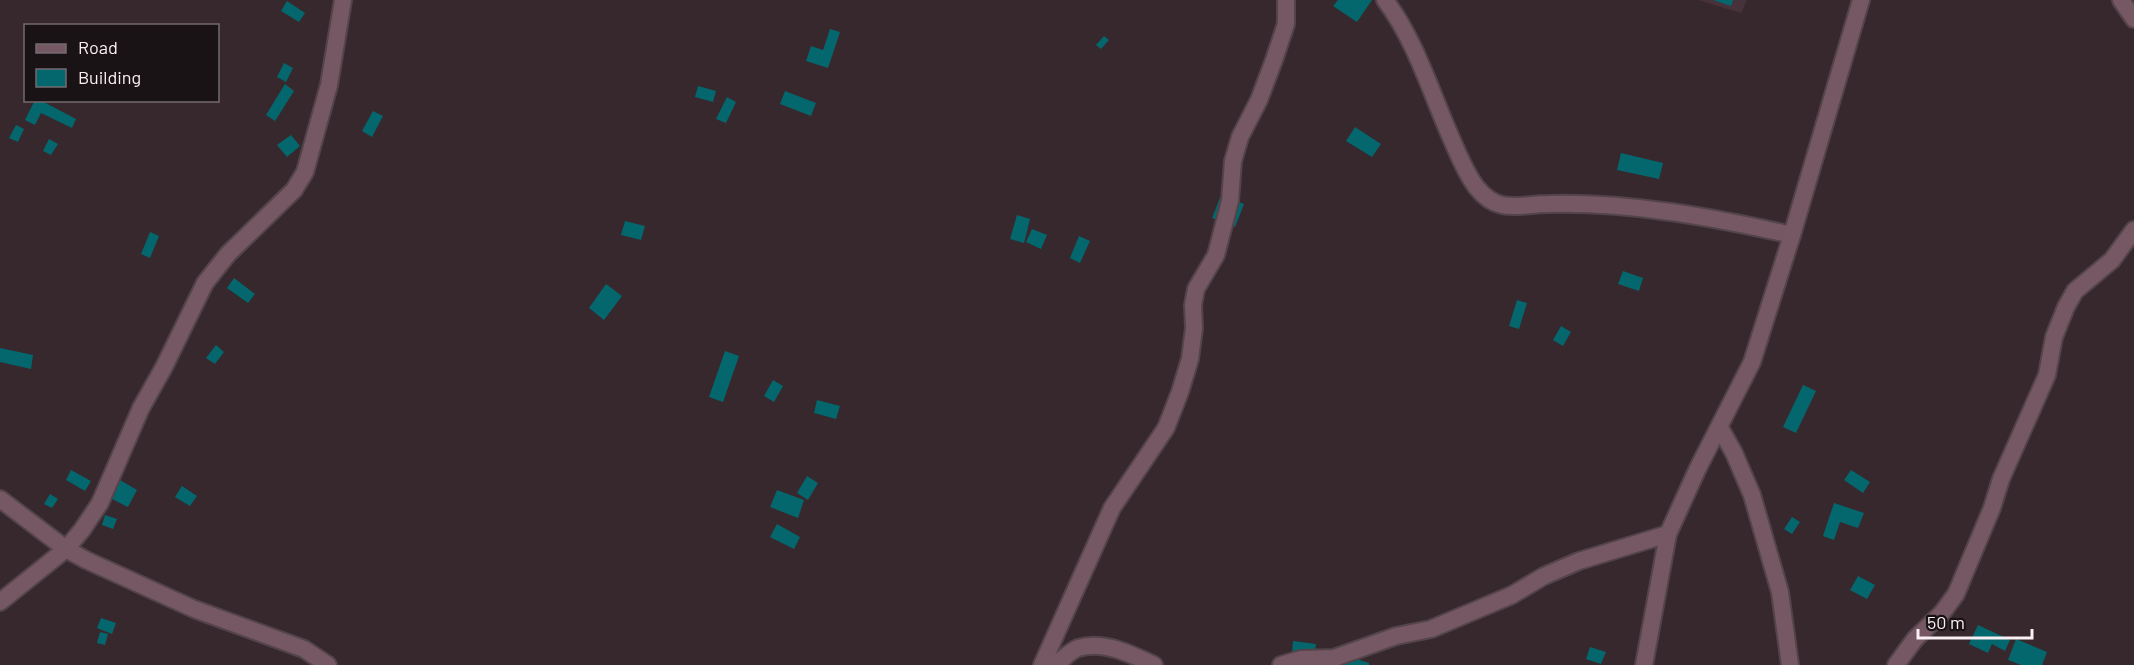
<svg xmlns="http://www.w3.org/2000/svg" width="2134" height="665" font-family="Barlow,sans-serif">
<rect width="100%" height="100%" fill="#37282e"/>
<!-- built -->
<polygon fill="#47313a" points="1698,0 1747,0 1741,13"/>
<!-- building -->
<g fill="#03676d">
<polygon points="1338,0 1372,0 1357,22 1333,6"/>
<polygon points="1713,0 1733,0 1731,6"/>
<polygon points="287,1 305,13 299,22 281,11"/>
<polygon points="830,29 840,32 828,68 806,61 811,46 823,50"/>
<polygon points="1104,36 1109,40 1101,49 1096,45"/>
<polygon points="284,63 293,68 286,82 277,77"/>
<polygon points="285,84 294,91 275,121 266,115"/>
<polygon points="698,86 716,91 713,102 695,97"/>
<polygon points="785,91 816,103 811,116 780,104"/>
<polygon points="727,97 736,102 726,123 716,119"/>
<polygon points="35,100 40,100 76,119 72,128 41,113 35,125 25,120"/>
<polygon points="373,111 383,116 372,137 362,131"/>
<polygon points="16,125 24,129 18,142 9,138"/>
<polygon points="1355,127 1381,144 1372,157 1346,141"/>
<polygon points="291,135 300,146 287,157 277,145"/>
<polygon points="49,139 58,144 51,155 43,151"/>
<polygon points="1621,153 1663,163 1659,179 1617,170"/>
<polygon points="1221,195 1244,204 1235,227 1212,218"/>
<polygon points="1017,215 1030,219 1024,243 1010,239"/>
<polygon points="625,221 645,226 641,240 621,235"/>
<polygon points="1032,229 1047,235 1041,249 1026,242"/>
<polygon points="150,232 159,236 150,258 141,254"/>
<polygon points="1079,236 1090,241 1080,263 1070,258"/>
<polygon points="1623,271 1643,278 1639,291 1618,284"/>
<polygon points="234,278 255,294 248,303 227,288"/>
<polygon points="606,284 622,296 604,320 589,308"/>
<polygon points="1517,300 1527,303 1519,329 1509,326"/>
<polygon points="1561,326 1571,332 1563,346 1553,340"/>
<polygon points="216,345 224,352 215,364 206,358"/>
<polygon points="0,348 33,355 31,369 0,362"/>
<polygon points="725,351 739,356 723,402 709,397"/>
<polygon points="773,380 783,386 774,402 764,396"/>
<polygon points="1803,385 1816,391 1796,433 1783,427"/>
<polygon points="817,400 840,406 836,419 814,413"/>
<polygon points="71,470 91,481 85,491 66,480"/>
<polygon points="1851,470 1870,482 1863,493 1844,480"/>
<polygon points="807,476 818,483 808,500 797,493"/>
<polygon points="120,480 137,490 128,507 110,498"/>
<polygon points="182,486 197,496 190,506 175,497"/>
<polygon points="777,490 804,500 798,518 770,507"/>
<polygon points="50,494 58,499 52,508 44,504"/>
<polygon points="1834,503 1864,513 1858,528 1840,522 1834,540 1823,536"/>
<polygon points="105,515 117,519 113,529 102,525"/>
<polygon points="1792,517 1800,522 1792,534 1784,529"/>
<polygon points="777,524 800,537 794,549 770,537"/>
<polygon points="1858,576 1875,585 1867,599 1850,590"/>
<polygon points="101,618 116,623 112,634 97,628"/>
<polygon points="1978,625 2010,640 2005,651 1992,644 1988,653 1969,644"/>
<polygon points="100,632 108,634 105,645 97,643"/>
<polygon points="2016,639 2047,652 2042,665 2021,665 2008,660"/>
<polygon points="1293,641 1316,644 1314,658 1292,654"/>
<polygon points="1590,647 1606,652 1601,664 1586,659"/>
<polygon points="1339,653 1369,663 1369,665 1335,665"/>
</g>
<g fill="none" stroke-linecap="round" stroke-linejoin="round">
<!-- minor casing -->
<g stroke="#52444a" stroke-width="20">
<g id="minor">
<path d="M1385,0C1416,41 1431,93 1452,140C1459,156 1466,174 1477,188C1499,215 1519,204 1548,204C1630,202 1712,217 1792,235"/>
<polyline points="2121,0 2134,19"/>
<polyline points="1720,428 1734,453 1752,495 1780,592 1790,665"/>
<polyline points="0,499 66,549 86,560 194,609 304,649 328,665"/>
<polyline points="0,602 66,549 82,530 100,503 141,408 164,367 205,283 228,254 294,190 305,172 329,85 343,0"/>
<polyline points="1042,665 1112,508 1166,428 1180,392 1190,359 1194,328 1193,305 1196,289 1216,255 1230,201 1233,161 1240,137 1259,100 1274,60 1286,24 1286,0"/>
<path d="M1055,665C1062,660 1070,651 1078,648C1103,640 1131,654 1154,665"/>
<polyline points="1281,665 1301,659 1334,658 1396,636 1431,629 1512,595 1544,576 1579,561 1668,534"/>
<polyline points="1644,665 1668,534 1698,468 1752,362 1792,235 1861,0"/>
<polyline points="1896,665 1915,639 1942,613 1956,594 1992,508 2001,479 2047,375 2054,337 2066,307 2075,291 2112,260 2134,230"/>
</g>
</g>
<!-- minor -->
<use href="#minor" stroke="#765764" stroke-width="16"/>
</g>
<!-- legend -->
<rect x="24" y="24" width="195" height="78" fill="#1a1316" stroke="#746b6f" stroke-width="1.5"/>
<rect x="36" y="44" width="30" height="9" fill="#765764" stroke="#746b6f" stroke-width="1.5"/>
<text x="78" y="54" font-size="18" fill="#faf0f4">Road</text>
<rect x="36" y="69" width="30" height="18" fill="#03676d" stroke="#746b6f" stroke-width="1.5"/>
<text x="78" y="84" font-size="18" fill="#faf0f4">Building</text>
<!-- scale -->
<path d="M1918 629v9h114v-9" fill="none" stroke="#faf0f4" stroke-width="3"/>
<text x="1927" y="629" font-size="18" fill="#faf0f4" stroke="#1a1316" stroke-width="4.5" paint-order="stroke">50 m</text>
</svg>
